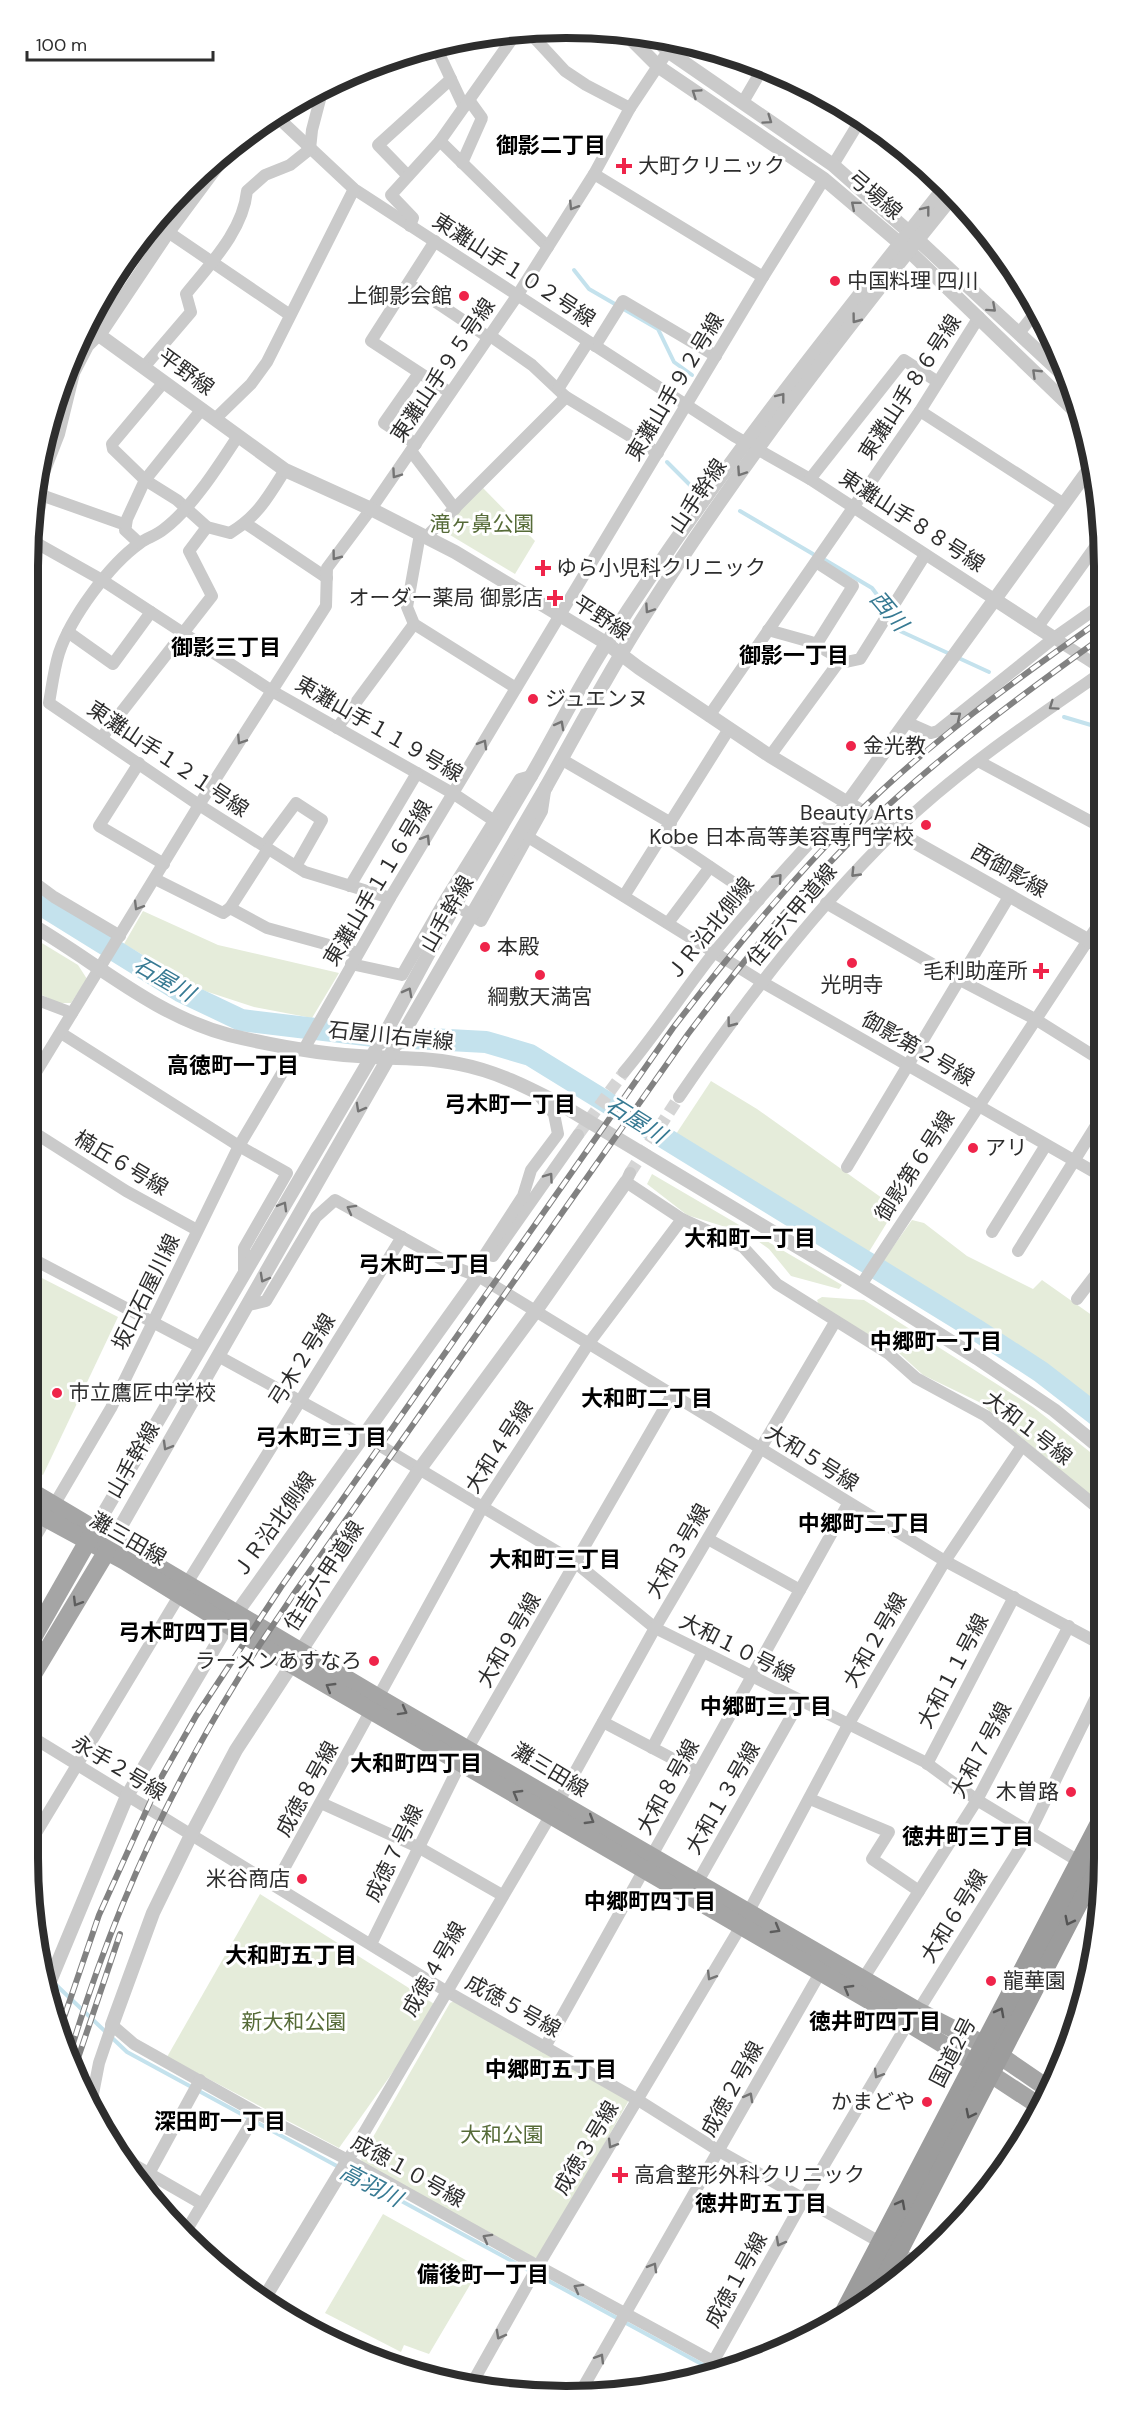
<svg xmlns="http://www.w3.org/2000/svg" width="1132" height="2424" font-family="'DM Sans','Noto Sans JP',sans-serif">
<rect width="100%" height="100%" fill="#fff"/>
<!-- green -->
<g fill="#e5ecda">
<polygon points="483,488 535,541 515,574 440,529"/>
<polygon points="143,911 218,945 339,973 312,1018 254,1007 205,991 124,944"/>
<polygon points="27,934 78,965 87,979 71,1003 59,1003 27,988"/>
<polygon points="711,1081 757,1109 896,1208 867,1255 676,1134"/>
<polygon points="652,1174 842,1285 839,1289 791,1276 769,1249 748,1234 687,1215 647,1184"/>
<polygon points="912,1220 924,1223 967,1256 1033,1289 1042,1280 1103,1323 1103,1406 1037,1358 883,1261"/>
<polygon points="38,1276 118,1317 43,1475 27,1466 27,1294"/>
<polygon points="822,1297 864,1300 1033,1407 1104,1463 1104,1507 979,1402 923,1375 899,1353 819,1305 817,1300"/>
<polygon points="260,1894 439,2007 339,2148 167,2057"/>
<polygon points="454,2001 629,2100 542,2255 535,2258 362,2164 361,2158 450,2003"/>
<polygon points="383,2214 480,2268 429,2354 404,2345 401,2352 325,2313"/>
</g>
<!-- water -->
<polygon fill="#c4e2ed" points="298,2316 338,2338 336,2343 295,2321"/>
<g fill="none" stroke-linecap="round" stroke-linejoin="round">
<!-- stream -->
<g stroke="#c4e2ed" stroke-width="4">
<polyline points="574,270 589,289 658,329 674,362 692,375"/>
<polyline points="667,462 691,486"/>
<polyline points="740,511 813,554"/>
<polyline points="825,560 872,588 887,608"/>
<polyline points="891,614 900,631 989,672"/>
<polyline points="1064,717 1101,728"/>
<polyline points="54,1983 127,2052 707,2367"/>
</g>
<!-- river -->
<polyline stroke="#c4e2ed" stroke-width="22" points="27,896 180,991 241,1020 374,1036 486,1042 530,1055 975,1329 1041,1372 1103,1420"/>
<!-- minor-tunnel -->
<g stroke="#d5d5d5" stroke-width="12" stroke-dasharray="12 6" stroke-linecap="butt">
<polyline points="578,1135 624,1072"/>
<polyline points="630,1173 679,1097"/>
</g>
<!-- minor -->
<g stroke="#cacaca" stroke-width="12">
<polyline points="528,31 565,71 586,85 630,108"/>
<polyline points="435,45 464,107"/>
<polyline points="743,102 764,66"/>
<polyline points="274,114 354,189 734,436 810,479 994,599"/>
<polyline points="440,141 548,247"/>
<polyline points="462,163 482,118 469,100"/>
<polyline points="833,165 861,119"/>
<polyline points="594,174 763,277"/>
<polyline points="408,176 378,145 451,79"/>
<polyline points="410,226 413,218 391,195 440,141 517,32"/>
<polyline points="168,232 290,315"/>
<polyline points="435,241 371,341 449,392"/>
<polyline points="409,284 488,337"/>
<polyline points="1019,333 1036,312"/>
<polyline points="489,335 532,365 566,397 658,453"/>
<polyline points="595,346 623,301 716,356"/>
<path d="M144,367L191,312L186,294C210,264 243,231 247,191L265,175L290,165L310,149L312,130L323,88"/>
<path d="M164,382L112,444L113,449L145,480L177,500L207,527L230,533C258,516 268,497 285,470"/>
<polyline points="558,389 588,342"/>
<polyline points="920,411 1064,504"/>
<polyline points="215,419 251,384 267,362 354,189"/>
<path d="M238,436C219,465 192,508 164,529C157,535 147,538 140,543C109,565 71,617 59,653C54,669 52,686 49,703L199,805L305,872L390,898"/>
<polyline points="416,444 384,423 419,373"/>
<polyline points="411,451 455,509"/>
<polyline points="810,479 904,360 938,382"/>
<polyline points="41,495 126,525 125,530 139,543"/>
<polyline points="245,523 327,578"/>
<polyline points="126,525 127,519 145,480 202,409"/>
<polyline points="420,534 407,607 414,624 516,688"/>
<polyline points="426,537 566,397"/>
<polyline points="30,539 31,540 40,507 43,475 59,434 74,373 88,346 99,335"/>
<polyline points="28,558 31,540 102,580 272,691 454,794 493,820"/>
<polyline points="1037,628 1100,540"/>
<polyline points="768,630 811,642 841,659"/>
<polyline points="68,632 113,664 151,612"/>
<polyline points="1054,638 1101,668"/>
<polyline points="816,645 853,586 816,562"/>
<polyline points="709,716 920,411 979,317"/>
<polyline points="906,722 931,733 938,731 1054,638 1101,605"/>
<polyline points="337,728 414,624"/>
<polyline points="102,737 212,596 189,551 207,527"/>
<polyline points="770,756 841,659 846,662 860,659 925,555"/>
<polyline points="561,759 671,823"/>
<polyline points="978,761 1101,827"/>
<polyline points="139,763 99,826 164,864"/>
<polyline points="663,835 759,900"/>
<polyline points="528,837 762,982 1103,1177"/>
<polyline points="264,846 296,803 322,820 296,866"/>
<polyline points="27,877 54,897 120,936"/>
<polyline points="155,879 223,913 230,908 267,928 358,953"/>
<polyline points="350,886 417,773"/>
<polyline points="624,896 729,729"/>
<polyline points="449,901 481,921 542,811 545,791"/>
<polyline points="826,903 960,980 1035,1019 1102,1061"/>
<polyline points="230,908 268,849"/>
<polyline points="668,923 710,867"/>
<polyline points="351,964 402,975 445,900 520,779 531,776"/>
<polyline points="27,996 72,1013"/>
<polyline points="61,1033 239,1146 287,1173 244,1248 244,1274"/>
<polyline points="304,1049 390,898 763,277 824,179"/>
<path d="M624,1072C657,1033 684,990 716,950C758,899 802,850 848,802"/>
<polyline points="27,1087 199,805 326,606 327,568 371,509 517,296 594,174 630,108 676,39"/>
<path d="M679,1097C743,1003 813,911 895,831C957,771 1030,722 1101,673"/>
<polyline points="27,1128 126,1191 197,1230"/>
<polyline points="847,1167 1010,895"/>
<polyline points="630,1173 626,1182 682,1219 743,1247 777,1284 889,1354 916,1378 986,1416 1104,1513"/>
<polyline points="992,1232 1046,1145"/>
<polyline points="1018,1251 1102,1116"/>
<polyline points="27,1256 200,1347"/>
<polyline points="493,1256 578,1135"/>
<polyline points="478,1276 484,1256 523,1196 531,1170 558,1134 554,1114 537,1093"/>
<polyline points="861,1285 1102,919"/>
<polyline points="1077,1299 1103,1265"/>
<polyline points="249,1305 266,1301 316,1217 335,1200 459,1269 478,1276 945,1561 1104,1646"/>
<polyline points="218,1356 364,1436 576,1563 655,1628 925,1762 977,1800 1080,1862"/>
<polyline points="708,1539 800,1590"/>
<polyline points="27,1551 111,1408 239,1146 297,1048"/>
<polyline points="603,1722 698,1772"/>
<polyline points="27,1734 446,1991 638,2100 719,2151 915,2262"/>
<polyline points="652,1748 703,1652"/>
<polyline points="927,1764 1014,1597"/>
<polyline points="810,1799 889,1832 872,1859 919,1891"/>
<polyline points="321,1803 418,1847 502,1895"/>
<polyline points="27,1848 179,1596 402,1237"/>
<polyline points="697,1883 800,1701"/>
<polyline points="275,1885 482,1508 589,1343 682,1219"/>
<polyline points="371,1944 468,1748 672,1395"/>
<polyline points="44,1961 54,1968"/>
<polyline points="863,1979 977,1800 1069,1626"/>
<polyline points="918,2011 1030,1832 1104,1681"/>
<polyline points="545,2047 848,1504"/>
<polyline points="92,2099 99,2063 112,2025 134,2044 257,2113"/>
<polyline points="124,2159 202,2204"/>
<polyline points="348,2160 559,1801 655,1628 835,1322"/>
<polyline points="141,2188 200,2080"/>
<polyline points="186,2231 257,2113 348,2160 538,2266 741,1926 848,1725 945,1561 1022,1446"/>
<polyline points="708,2371 804,2199 908,2023"/>
<polyline points="470,2387 538,2266 722,2366"/>
<polyline points="581,2391 820,1973"/>
</g>
<!-- tertiary -->
<g stroke="#cacaca" stroke-width="14">
<polyline points="625,33 659,67 824,179 909,251 1078,414"/>
<polyline points="653,36 669,52 833,165 918,240 1070,381"/>
<polyline points="231,147 168,232 99,335 285,470 371,509 455,552 606,643 639,668 770,756 886,826 1102,948"/>
<polyline points="994,599 1054,638"/>
<path d="M531,776C557,731 580,684 608,641C709,483 827,335 944,188"/>
<path d="M546,787C578,730 608,673 643,618C736,470 843,332 952,197"/>
<polyline points="848,802 1092,465"/>
<path d="M27,922C94,960 153,1015 229,1035C274,1046 327,1055 373,1057C402,1058 430,1058 459,1064C496,1071 527,1087 560,1104L861,1285L977,1358L1054,1410L1104,1451"/>
<polyline points="95,1528 375,1051"/>
<polyline points="109,1547 393,1050"/>
<polyline points="48,1986 127,1796 228,1625 478,1276"/>
<polyline points="112,2025 153,1913 191,1835 236,1750 419,1470 535,1312 626,1182"/>
<polyline points="262,2302 348,2160"/>
</g>
<!-- primary -->
<g stroke="#a5a5a5" stroke-width="18">
<polyline points="27,1489 379,1698 863,1979 918,2011 983,2044 1050,2090"/>
<polyline points="27,1508 125,1561 291,1664 908,2023 974,2063 1041,2107"/>
<polyline points="27,1648 93,1532"/>
<polyline points="27,1684 107,1551"/>
</g>
<!-- trunk -->
<g stroke="#9c9c9c" stroke-width="20">
<polyline points="879,2288 1105,1851"/>
<polyline points="845,2312 1105,1814"/>
</g>
<!-- rail casing -->
<g stroke="#828282" stroke-width="6">
<g id="rail">
<polyline points="103,294 171,202"/>
<path d="M58,2035L99,1915L162,1776L196,1716L281,1587L673,1028C729,955 787,884 853,818C928,743 1014,681 1101,620"/>
<path d="M69,2057C108,1924 165,1797 238,1679C255,1650 275,1623 293,1595L688,1034C744,960 802,887 869,823C941,755 1020,696 1101,638"/>
<polyline points="75,2067 120,1934"/>
</g>
</g>
<!-- rail -->
<use href="#rail" stroke="#fff" stroke-width="4" stroke-dasharray="11" stroke-linecap="butt"/>
<!-- tertiary-bridge -->
<g stroke="#cacaca" stroke-width="14">
<polyline points="380,1043 455,905 531,776"/>
<polyline points="397,1044 546,787"/>
</g>
</g>
<!-- one-way arrows -->
<defs><path id="oneway-chevron" d="M-2-3.5L2.5 0L-2 3.5" fill="none" stroke-width="1.6" stroke-linecap="round" stroke-linejoin="round" transform="scale(1.5)"/></defs>
<g stroke="#747474">
<use href="#oneway-chevron" transform="translate(696 93) rotate(-146)"/>
<use href="#oneway-chevron" transform="translate(768 120) rotate(35)"/>
<use href="#oneway-chevron" transform="translate(855 205) rotate(-140)"/>
<use href="#oneway-chevron" transform="translate(573 206) rotate(122)"/>
<use href="#oneway-chevron" transform="translate(926 210) rotate(-52)"/>
<use href="#oneway-chevron" transform="translate(992 308) rotate(42)"/>
<use href="#oneway-chevron" transform="translate(856 319) rotate(127)"/>
<use href="#oneway-chevron" transform="translate(1036 373) rotate(-136)"/>
<use href="#oneway-chevron" transform="translate(781 397) rotate(-52)"/>
<use href="#oneway-chevron" transform="translate(741 472) rotate(124)"/>
<use href="#oneway-chevron" transform="translate(396 474) rotate(125)"/>
<use href="#oneway-chevron" transform="translate(336 556) rotate(127)"/>
<use href="#oneway-chevron" transform="translate(649 609) rotate(124)"/>
<use href="#oneway-chevron" transform="translate(1053 706) rotate(145)"/>
<use href="#oneway-chevron" transform="translate(957 716) rotate(-39)"/>
<use href="#oneway-chevron" transform="translate(560 725) rotate(-61)"/>
<use href="#oneway-chevron" transform="translate(241 740) rotate(123)"/>
<use href="#oneway-chevron" transform="translate(483 744) rotate(-60)"/>
<use href="#oneway-chevron" transform="translate(426 839) rotate(-58)"/>
<use href="#oneway-chevron" transform="translate(855 873) rotate(134)"/>
<use href="#oneway-chevron" transform="translate(778 878) rotate(-49)"/>
<use href="#oneway-chevron" transform="translate(138 906) rotate(121)"/>
<use href="#oneway-chevron" transform="translate(408 992) rotate(-62)"/>
<use href="#oneway-chevron" transform="translate(731 1023) rotate(127)"/>
<use href="#oneway-chevron" transform="translate(360 1108) rotate(119)"/>
<use href="#oneway-chevron" transform="translate(549 1177) rotate(-55)"/>
<use href="#oneway-chevron" transform="translate(283 1206) rotate(-60)"/>
<use href="#oneway-chevron" transform="translate(351 1209) rotate(-151)"/>
<use href="#oneway-chevron" transform="translate(264 1278) rotate(119)"/>
<use href="#oneway-chevron" transform="translate(167 1446) rotate(120)"/>
<use href="#oneway-chevron" transform="translate(711 1976) rotate(121)"/>
<use href="#oneway-chevron" transform="translate(878 2074) rotate(121)"/>
<use href="#oneway-chevron" transform="translate(749 2097) rotate(-61)"/>
<use href="#oneway-chevron" transform="translate(612 2144) rotate(121)"/>
<use href="#oneway-chevron" transform="translate(487 2238) rotate(-151)"/>
<use href="#oneway-chevron" transform="translate(780 2242) rotate(119)"/>
<use href="#oneway-chevron" transform="translate(653 2267) rotate(-60)"/>
<use href="#oneway-chevron" transform="translate(578 2288) rotate(-151)"/>
<use href="#oneway-chevron" transform="translate(500 2335) rotate(119)"/>
<use href="#oneway-chevron" transform="translate(600 2358) rotate(-59)"/>
</g>
<g stroke="#5d5d5d">
<use href="#oneway-chevron" transform="translate(77 1602) rotate(121)"/>
<use href="#oneway-chevron" transform="translate(330 1687) rotate(-149)"/>
<use href="#oneway-chevron" transform="translate(403 1711) rotate(29)"/>
<use href="#oneway-chevron" transform="translate(517 1794) rotate(-150)"/>
<use href="#oneway-chevron" transform="translate(590 1820) rotate(31)"/>
<use href="#oneway-chevron" transform="translate(776 1929) rotate(30)"/>
<use href="#oneway-chevron" transform="translate(848 1989) rotate(-150)"/>
</g>
<g stroke="#545454">
<use href="#oneway-chevron" transform="translate(1069 1921) rotate(117)"/>
<use href="#oneway-chevron" transform="translate(1000 2012) rotate(-62)"/>
<use href="#oneway-chevron" transform="translate(970 2114) rotate(117)"/>
<use href="#oneway-chevron" transform="translate(901 2204) rotate(-62)"/>
</g>
<!-- markers -->
<g fill="#ef244a" stroke="#fff" stroke-width="2">
<path d="M621 157h6v6h6v6h-6v6h-6v-6h-6v-6h6z"/>
<circle cx="835" cy="281" r="6"/>
<circle cx="464" cy="296" r="6"/>
<path d="M540 559h6v6h6v6h-6v6h-6v-6h-6v-6h6z"/>
<path d="M552 589h6v6h6v6h-6v6h-6v-6h-6v-6h6z"/>
<circle cx="533" cy="699" r="6"/>
<circle cx="851" cy="746" r="6"/>
<circle cx="926" cy="825" r="6"/>
<circle cx="485" cy="947" r="6"/>
<circle cx="852" cy="963" r="6"/>
<path d="M1038 962h6v6h6v6h-6v6h-6v-6h-6v-6h6z"/>
<circle cx="540" cy="975" r="6"/>
<circle cx="973" cy="1148" r="6"/>
<circle cx="57" cy="1393" r="6"/>
<circle cx="374" cy="1661" r="6"/>
<circle cx="1071" cy="1792" r="6"/>
<circle cx="302" cy="1879" r="6"/>
<circle cx="991" cy="1981" r="6"/>
<circle cx="927" cy="2102" r="6"/>
<path d="M617 2166h6v6h6v6h-6v6h-6v-6h-6v-6h6z"/>
</g>
<g text-anchor="middle" dominant-baseline="central" stroke-width="6" stroke-linejoin="round" paint-order="stroke">
<!-- poi labels -->
<g font-size="21" fill="#2d2d2d" stroke="#fff" text-anchor="start">
<text x="638" y="166">大町クリニック</text>
<text x="847" y="281">中国料理 四川</text>
<text x="452" y="296" text-anchor="end">上御影会館</text>
<text x="556" y="568">ゆら小児科クリニック</text>
<text x="543" y="598" text-anchor="end">オーダー薬局 御影店</text>
<text x="545" y="699">ジュエンヌ</text>
<text x="863" y="746">金光教</text>
<text x="914" y="813" text-anchor="end">Beauty Arts<tspan x="914" dy="24">Kobe 日本高等美容専門学校</tspan></text>
<text x="497" y="947">本殿</text>
<text x="1028" y="971" text-anchor="end">毛利助産所</text>
<text x="852" y="985" text-anchor="middle">光明寺</text>
<text x="540" y="997" text-anchor="middle">綱敷天満宮</text>
<text x="985" y="1148">アリ</text>
<text x="69" y="1393">市立鷹匠中学校</text>
<text x="362" y="1661" text-anchor="end">ラーメンあすなろ</text>
<text x="1059" y="1792" text-anchor="end">木曽路</text>
<text x="290" y="1879" text-anchor="end">米谷商店</text>
<text x="1003" y="1981">龍華園</text>
<text x="915" y="2102" text-anchor="end">かまどや</text>
<text x="634" y="2175">高倉整形外科クリニック</text>
</g>
<!-- street labels -->
<g font-size="21" fill="#2d2d2d" stroke="#fff">
<text transform="translate(875 195) rotate(40)">弓場線</text>
<text transform="translate(514 270) rotate(33)">東灘山手１０２号線</text>
<text transform="translate(443 370) rotate(-56)">東灘山手９５号線</text>
<text transform="translate(186 372) rotate(36)">平野線</text>
<text transform="translate(675 387) rotate(-59)">東灘山手９２号線</text>
<text transform="translate(910 387) rotate(-57)">東灘山手８６号線</text>
<text transform="translate(698 496) rotate(-56)">山手幹線</text>
<text transform="translate(912 521) rotate(33)">東灘山手８８号線</text>
<text transform="translate(602 618) rotate(33)">平野線</text>
<text transform="translate(379 729) rotate(30)">東灘山手１１９号線</text>
<text transform="translate(168 759) rotate(34)">東灘山手１２１号線</text>
<text transform="translate(1009 871) rotate(30)">西御影線</text>
<text transform="translate(378 883) rotate(-59)">東灘山手１１６号線</text>
<text transform="translate(447 914) rotate(-60)">山手幹線</text>
<text transform="translate(792 915) rotate(-50)">住吉六甲道線</text>
<text transform="translate(710 929) rotate(-51)">ＪＲ沿北側線</text>
<text transform="translate(391 1036) rotate(6)">石屋川右岸線</text>
<text transform="translate(918 1049) rotate(30)">御影第２号線</text>
<text transform="translate(121 1163) rotate(31)">楠丘６号線</text>
<text transform="translate(915 1166) rotate(-57)">御影第６号線</text>
<text transform="translate(146 1292) rotate(-64)">坂口石屋川線</text>
<text transform="translate(302 1360) rotate(-58)">弓木２号線</text>
<text transform="translate(1028 1428) rotate(38)">大和１号線</text>
<text transform="translate(499 1447) rotate(-57)">大和４号線</text>
<text transform="translate(812 1458) rotate(32)">大和５号線</text>
<text transform="translate(133 1460) rotate(-60)">山手幹線</text>
<text transform="translate(274 1525) rotate(-54)">ＪＲ沿北側線</text>
<text transform="translate(128 1539) rotate(30)">灘三田線</text>
<text transform="translate(678 1551) rotate(-60)">大和３号線</text>
<text transform="translate(324 1576) rotate(-57)">住吉六甲道線</text>
<text transform="translate(509 1640) rotate(-60)">大和９号線</text>
<text transform="translate(875 1640) rotate(-60)">大和２号線</text>
<text transform="translate(737 1648) rotate(27)">大和１０号線</text>
<text transform="translate(953 1671) rotate(-62)">大和１１号線</text>
<text transform="translate(981 1750) rotate(-62)">大和７号線</text>
<text transform="translate(119 1768) rotate(31)">永手２号線</text>
<text transform="translate(550 1770) rotate(31)">灘三田線</text>
<text transform="translate(668 1787) rotate(-61)">大和８号線</text>
<text transform="translate(307 1789) rotate(-61)">成徳８号線</text>
<text transform="translate(723 1798) rotate(-60)">大和１３号線</text>
<text transform="translate(394 1853) rotate(-64)">成徳７号線</text>
<text transform="translate(954 1916) rotate(-58)">大和６号線</text>
<text transform="translate(434 1969) rotate(-60)">成徳４号線</text>
<text transform="translate(513 2006) rotate(29)">成徳５号線</text>
<text transform="translate(953 2052) rotate(-63)">国道2号</text>
<text transform="translate(732 2089) rotate(-61)">成徳２号線</text>
<text transform="translate(586 2148) rotate(-59)">成徳３号線</text>
<text transform="translate(408 2171) rotate(29)">成徳１０号線</text>
<text transform="translate(736 2280) rotate(-61)">成徳１号線</text>
</g>
<!-- park labels -->
<g font-size="21" fill="#566b38" stroke="#fff">
<text x="482" y="524">滝ヶ鼻公園</text>
<text x="294" y="2022">新大和公園</text>
<text x="502" y="2135">大和公園</text>
</g>
<!-- neighbourhood labels -->
<g font-size="22" font-weight="bold" fill="#000" stroke="#fff">
<text x="551" y="145">御影二丁目</text>
<text x="226" y="647">御影三丁目</text>
<text x="794" y="655">御影一丁目</text>
<text x="233" y="1065">高徳町一丁目</text>
<text x="510" y="1104">弓木町一丁目</text>
<text x="750" y="1238">大和町一丁目</text>
<text x="424" y="1264">弓木町二丁目</text>
<text x="936" y="1341">中郷町一丁目</text>
<text x="647" y="1398">大和町二丁目</text>
<text x="321" y="1437">弓木町三丁目</text>
<text x="864" y="1523">中郷町二丁目</text>
<text x="555" y="1559">大和町三丁目</text>
<text x="184" y="1632">弓木町四丁目</text>
<text x="766" y="1706">中郷町三丁目</text>
<text x="416" y="1763">大和町四丁目</text>
<text x="968" y="1836">徳井町三丁目</text>
<text x="650" y="1901">中郷町四丁目</text>
<text x="291" y="1955">大和町五丁目</text>
<text x="875" y="2021">徳井町四丁目</text>
<text x="551" y="2069">中郷町五丁目</text>
<text x="220" y="2121">深田町一丁目</text>
<text x="761" y="2203">徳井町五丁目</text>
<text x="483" y="2274">備後町一丁目</text>
</g>
<!-- water labels -->
<g font-size="22" font-style="italic" fill="#377a93" stroke="#fff">
<text transform="translate(889 611) rotate(50)">西川</text>
<text transform="translate(164 979) rotate(30)">石屋川</text>
<text transform="translate(636 1120) rotate(32)">石屋川</text>
<text transform="translate(371 2185) rotate(28)">高羽川</text>
</g>
</g>
<!-- crop -->
<path d="M0 0H1132V2424H0ZM566 38H566A528 528 0 0 1 1094 566V1858A528 528 0 0 1 566 2386H566A528 528 0 0 1 38 1858V566A528 528 0 0 1 566 38Z" fill="#fff" fill-rule="evenodd"/>
<path fill="none" stroke="#2d2d2d" stroke-width="8" d="M566 38H566A528 528 0 0 1 1094 566V1858A528 528 0 0 1 566 2386H566A528 528 0 0 1 38 1858V566A528 528 0 0 1 566 38Z"/>
<!-- scale -->
<path d="M27 51v9h186v-9" fill="none" stroke="#2d2d2d" stroke-width="3"/>
<text x="36" y="51" font-size="18" fill="#2d2d2d" stroke="#ffffff" stroke-width="4.5" paint-order="stroke">100 m</text>
</svg>
